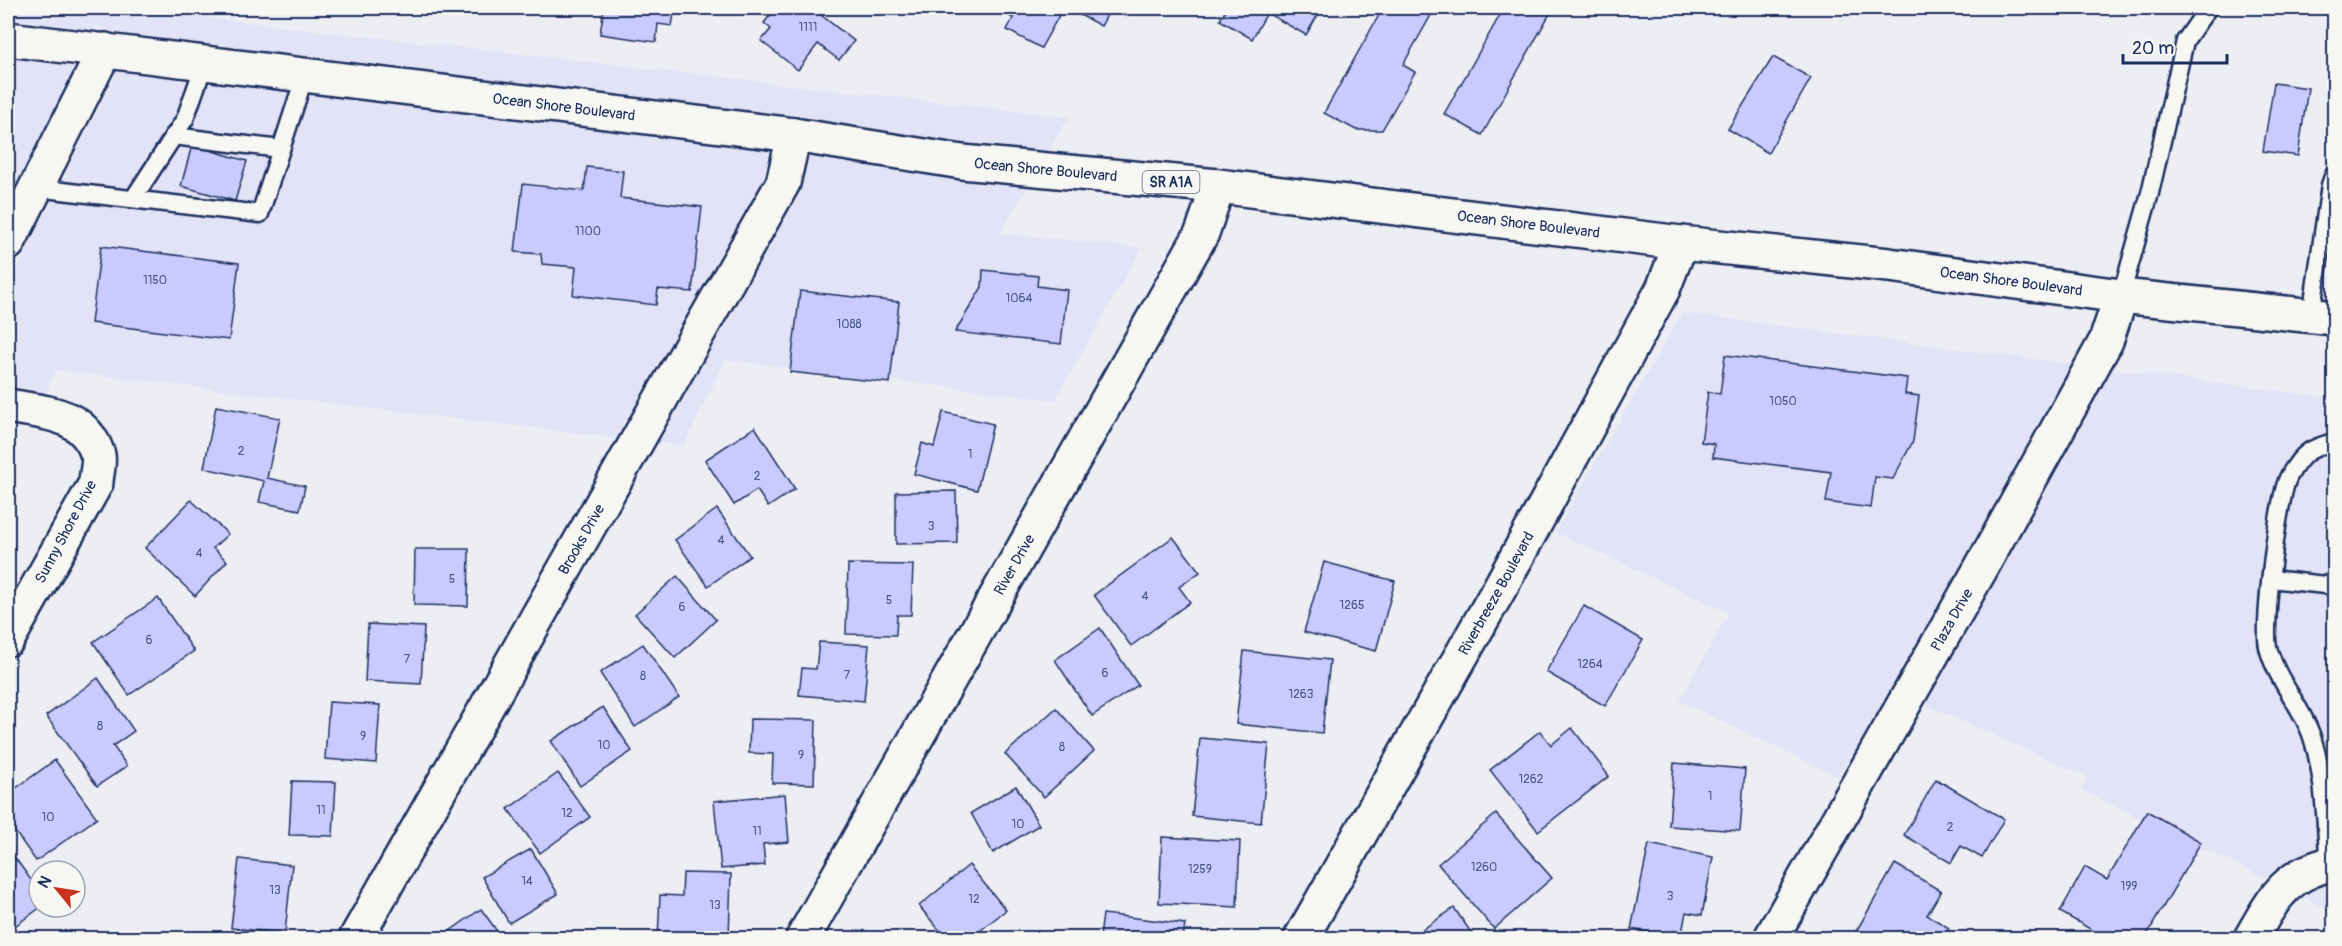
<svg xmlns="http://www.w3.org/2000/svg" width="2342" height="946" font-family="Pangolin,sans-serif">
<rect width="100%" height="100%" fill="#ededf4"/>
<filter id="ink" filterUnits="userSpaceOnUse"><feTurbulence type="fractalNoise" baseFrequency=".0167" numOctaves="2"/><feDisplacementMap in="SourceGraphic" scale="12" xChannelSelector="R" yChannelSelector="G"/><feConvolveMatrix kernelMatrix="1 2 1 2 8 2 1 2 1" color-interpolation-filters="sRGB"/></filter>
<g filter="url(#ink)">
<!-- built -->
<g fill="#e2e3f7">
<polygon points="8,8 121,8 1069,117 1048,152 963,144 796,118 779,113 778,116 110,33 96,26 93,30 8,20"/>
<polygon points="8,56 76,65 8,199"/>
<polygon points="118,70 770,151 764,176 616,438 56,370 45,395 8,388 8,287"/>
<polygon points="810,156 961,180 1028,186 1000,233 1142,248 1055,400 725,360 684,446 659,443 800,193"/>
<polygon points="1682,313 2071,364 1963,560 1858,745 1837,776 1679,701 1729,613 1555,532"/>
<polygon points="2113,369 2334,398 2334,846 2320,847 2290,859 2265,878 2081,790 2088,777 1926,705"/>
<polygon points="2334,882 2334,912 2304,897 2310,891"/>
</g>
<!-- building -->
<g fill="#cacbfd" stroke="#1b2f5e" stroke-width="1.5">
<polygon points="604,8 675,8 672,26 658,24 656,42 600,34"/>
<polygon points="776,8 812,8 854,41 839,60 818,44 798,70 761,41 771,29 764,23"/>
<polygon points="1013,8 1063,8 1041,48 1007,30 1013,18 1008,15"/>
<polygon points="1067,8 1111,8 1101,26"/>
<polygon points="1227,8 1322,8 1306,35 1267,13 1252,39 1220,20"/>
<polygon points="1383,8 1435,8 1403,65 1415,72 1382,130 1356,130 1324,113"/>
<polygon points="1504,8 1553,8 1482,135 1444,114"/>
<polygon points="1773,57 1811,78 1768,153 1728,129"/>
<polygon points="2274,83 2308,88 2298,156 2263,151"/>
<polygon points="192,145 247,161 235,201 181,186"/>
<polygon points="587,167 623,171 620,198 702,207 692,292 658,289 656,305 573,295 576,267 542,264 541,254 515,252 523,184 584,191"/>
<polygon points="101,246 239,263 229,340 91,323"/>
<polygon points="983,270 1038,276 1037,286 1067,290 1061,344 955,332 982,287"/>
<polygon points="800,291 899,302 890,383 790,372"/>
<polygon points="1725,355 1907,378 1905,394 1919,396 1913,441 1893,479 1875,477 1871,508 1826,502 1831,472 1713,457 1714,444 1701,442 1708,392 1720,394"/>
<polygon points="216,406 280,418 267,478 305,486 300,510 259,502 264,481 204,468"/>
<polygon points="943,412 993,424 977,490 914,474 922,443 934,447"/>
<polygon points="755,427 795,489 768,507 757,490 734,505 705,460"/>
<polygon points="956,491 957,543 896,544 896,492"/>
<polygon points="191,500 228,534 213,548 227,561 195,596 145,548"/>
<polygon points="717,509 750,556 708,586 675,540"/>
<polygon points="1173,537 1200,572 1179,587 1190,602 1131,646 1094,595"/>
<polygon points="415,549 469,549 468,606 414,605"/>
<polygon points="1324,562 1395,581 1376,651 1304,632"/>
<polygon points="848,564 913,565 911,615 897,615 896,635 846,634"/>
<polygon points="677,576 716,620 675,658 635,614"/>
<polygon points="158,598 194,651 129,695 93,642"/>
<polygon points="1584,606 1643,640 1605,706 1546,672"/>
<polygon points="368,624 424,627 421,684 365,681"/>
<polygon points="1100,628 1138,685 1092,716 1055,660"/>
<polygon points="819,642 869,645 864,701 799,695 802,668 816,669"/>
<polygon points="643,644 679,697 635,727 600,673"/>
<polygon points="1244,651 1330,660 1322,733 1236,724"/>
<polygon points="98,678 134,731 113,746 127,766 97,786 46,716"/>
<polygon points="329,702 380,705 376,763 325,759"/>
<polygon points="603,707 632,751 580,786 551,741"/>
<polygon points="1056,708 1094,751 1044,797 1005,754"/>
<polygon points="750,719 816,720 814,784 772,783 773,754 749,753"/>
<polygon points="1572,728 1609,776 1538,831 1490,770 1540,731 1551,745"/>
<polygon points="1200,738 1269,744 1261,823 1192,816"/>
<polygon points="55,760 97,818 36,861 8,822 8,794"/>
<polygon points="1674,763 1745,769 1740,831 1669,826"/>
<polygon points="558,773 590,817 540,853 508,809"/>
<polygon points="1936,779 2004,819 1982,858 1961,846 1951,863 1904,835"/>
<polygon points="292,781 336,782 333,836 289,835"/>
<polygon points="1016,786 1039,825 993,853 971,813"/>
<polygon points="785,794 789,842 763,844 765,865 721,869 714,801"/>
<polygon points="2147,811 2201,842 2145,938 2106,938 2060,912 2085,867 2107,880"/>
<polygon points="1496,814 1552,878 1494,929 1438,864"/>
<polygon points="1162,837 1240,841 1237,907 1159,903"/>
<polygon points="1649,844 1713,857 1702,915 1686,912 1681,938 1631,929"/>
<polygon points="531,849 558,894 509,923 482,877"/>
<polygon points="10,851 39,891 39,907 41,907 8,931 8,853"/>
<polygon points="239,859 292,865 285,933 231,928"/>
<polygon points="1895,864 1941,891 1927,915 1949,928 1943,938 1860,938 1854,935"/>
<polygon points="969,865 1006,910 971,938 946,938 919,906"/>
<polygon points="683,873 731,874 729,938 658,938 660,895 682,896"/>
<polygon points="1454,908 1475,938 1410,938"/>
<polygon points="481,909 502,938 440,938"/>
<polygon points="1103,914 1185,924 1183,938 1100,938"/>
</g>
<g fill="none" stroke-linecap="round" stroke-linejoin="round">
<!-- service casing -->
<g stroke="#1b2f5e" stroke-width="21">
<g id="service">
<polyline points="173,136 281,149"/>
<polyline points="36,188 260,214 305,75"/>
<polyline points="133,199 185,119 205,62"/>
<polyline points="2121,296 2150,193 2185,41 2208,8"/>
<polyline points="2311,316 2330,185 2334,174"/>
<polyline points="2271,579 2334,586"/>
<path d="M2329,864C2325,822 2325,778 2312,737C2302,706 2276,680 2268,647C2263,625 2278,495 2289,476C2302,453 2310,448 2334,442"/>
</g>
</g>
<!-- minor casing -->
<g stroke="#1b2f5e" stroke-width="38">
<g id="minor">
<polyline points="8,243 105,50"/>
<path d="M8,406C45,413 84,412 98,455C100,463 96,475 96,483L8,639"/>
<path id="s1" d="M356,938L783,183L794,135"/>
<path id="s2" d="M803,938L1202,233L1218,186"/>
<path id="s3" d="M1301,938L1502,584L1663,289L1681,243"/>
<path id="s4" d="M1771,938L1980,570L2106,341L2121,296"/>
<path d="M2251,938C2267,910 2280,882 2312,870C2320,867 2326,864 2334,864"/>
</g>
</g>
<!-- primary casing -->
<g stroke="#1b2f5e" stroke-width="38">
<g id="primary">
<path id="s5" d="M8,39L794,135L962,162L1218,186L1681,243L1889,265L2121,296L2334,318"/>
</g>
</g>
<!-- service -->
<use href="#service" stroke="#f6f6f2" stroke-width="16"/>
<!-- minor -->
<use href="#minor" stroke="#f6f6f2" stroke-width="33"/>
<!-- primary -->
<use href="#primary" stroke="#f6f6f2" stroke-width="33"/>
</g>
</g>
<g text-anchor="middle" dominant-baseline="central" stroke-width="4.5" stroke-linejoin="round" paint-order="stroke">
<!-- number labels -->
<g font-size="12" fill="#475686">
<text x="808" y="27">1111</text>
<text x="588" y="231">1100</text>
<text x="155" y="280">1150</text>
<text x="1019" y="298">1064</text>
<text x="849" y="324">1088</text>
<text x="1783" y="401">1050</text>
<text x="241" y="451">2</text>
<text x="970" y="454">1</text>
<text x="757" y="476">2</text>
<text x="931" y="526">3</text>
<text x="721" y="540">4</text>
<text x="199" y="553">4</text>
<text x="452" y="579">5</text>
<text x="1145" y="596">4</text>
<text x="889" y="600">5</text>
<text x="1352" y="605">1265</text>
<text x="682" y="607">6</text>
<text x="149" y="640">6</text>
<text x="407" y="659">7</text>
<text x="1590" y="664">1264</text>
<text x="1105" y="673">6</text>
<text x="847" y="675">7</text>
<text x="643" y="676">8</text>
<text x="1301" y="694">1263</text>
<text x="100" y="726">8</text>
<text x="363" y="736">9</text>
<text x="604" y="745">10</text>
<text x="1062" y="747">8</text>
<text x="801" y="755">9</text>
<text x="1531" y="779">1262</text>
<text x="1710" y="796">1</text>
<text x="321" y="810">11</text>
<text x="567" y="813">12</text>
<text x="48" y="817">10</text>
<text x="1018" y="824">10</text>
<text x="1950" y="827">2</text>
<text x="757" y="831">11</text>
<text x="1484" y="867">1260</text>
<text x="1200" y="869">1259</text>
<text x="527" y="881">14</text>
<text x="2129" y="886">199</text>
<text x="275" y="890">13</text>
<text x="1670" y="896">3</text>
<text x="974" y="899">12</text>
<text x="715" y="905">13</text>
</g>
<!-- shield labels -->
<rect fill="#f6f6f2" stroke="#5d6b8a" stroke-width="1.5" x="1142.5" y="171" width="57" height="22" rx="4.5"/>
<g font-size="14" font-weight="bold" fill="#1b2f5e">
<text x="1171" y="182">SR A1A</text>
</g>
<!-- street labels -->
<g font-size="15" fill="#1b2f5e" stroke="#f6f6f2">
<text stroke="none"><textPath href="#s5" startOffset="560">Ocean Shore Boulevard</textPath></text>
<text stroke="none"><textPath href="#s5" startOffset="1046">Ocean Shore Boulevard</textPath></text>
<text stroke="none"><textPath href="#s5" startOffset="1532">Ocean Shore Boulevard</textPath></text>
<text stroke="none"><textPath href="#s5" startOffset="2018">Ocean Shore Boulevard</textPath></text>
<text transform="translate(66 532) rotate(-62)">Sunny Shore Drive</text>
<text stroke="none"><textPath href="#s1" startOffset="458">Brooks Drive</textPath></text>
<text stroke="none"><textPath href="#s2" startOffset="429">River Drive</textPath></text>
<text stroke="none"><textPath href="#s3" startOffset="396">Riverbreeze Boulevard</textPath></text>
<text stroke="none"><textPath href="#s4" startOffset="366">Plaza Drive</textPath></text>
</g>
</g>
<!-- margin -->
<rect width="2342" height="946" fill="none" stroke="#f6f6f2" stroke-width="30"/>
<rect x="15" y="15" width="2312" height="916" fill="none" stroke="#1b2f5e" stroke-width="2" filter="url(#ink)"/>
<!-- north arrow -->
<g transform="translate(57 889) rotate(300)"><circle r="28" fill="#f6f6f2" stroke="#9ea6b7" stroke-width="1.5"/>
<path d="M0-4.5L10 22L0 15L-10 22Z" fill="#c8321e"/>
<text y="-9" font-size="16" font-weight="bold" text-anchor="middle" fill="#1b2f5e">N</text>
</g>
<!-- scale -->
<path d="M2123 54v9h104v-9" fill="none" stroke="#1b2f5e" stroke-width="3"/>
<text x="2132" y="54" font-size="18" fill="#1b2f5e" stroke="#f6f6f2" stroke-width="4.5" paint-order="stroke">20 m</text>
</svg>
